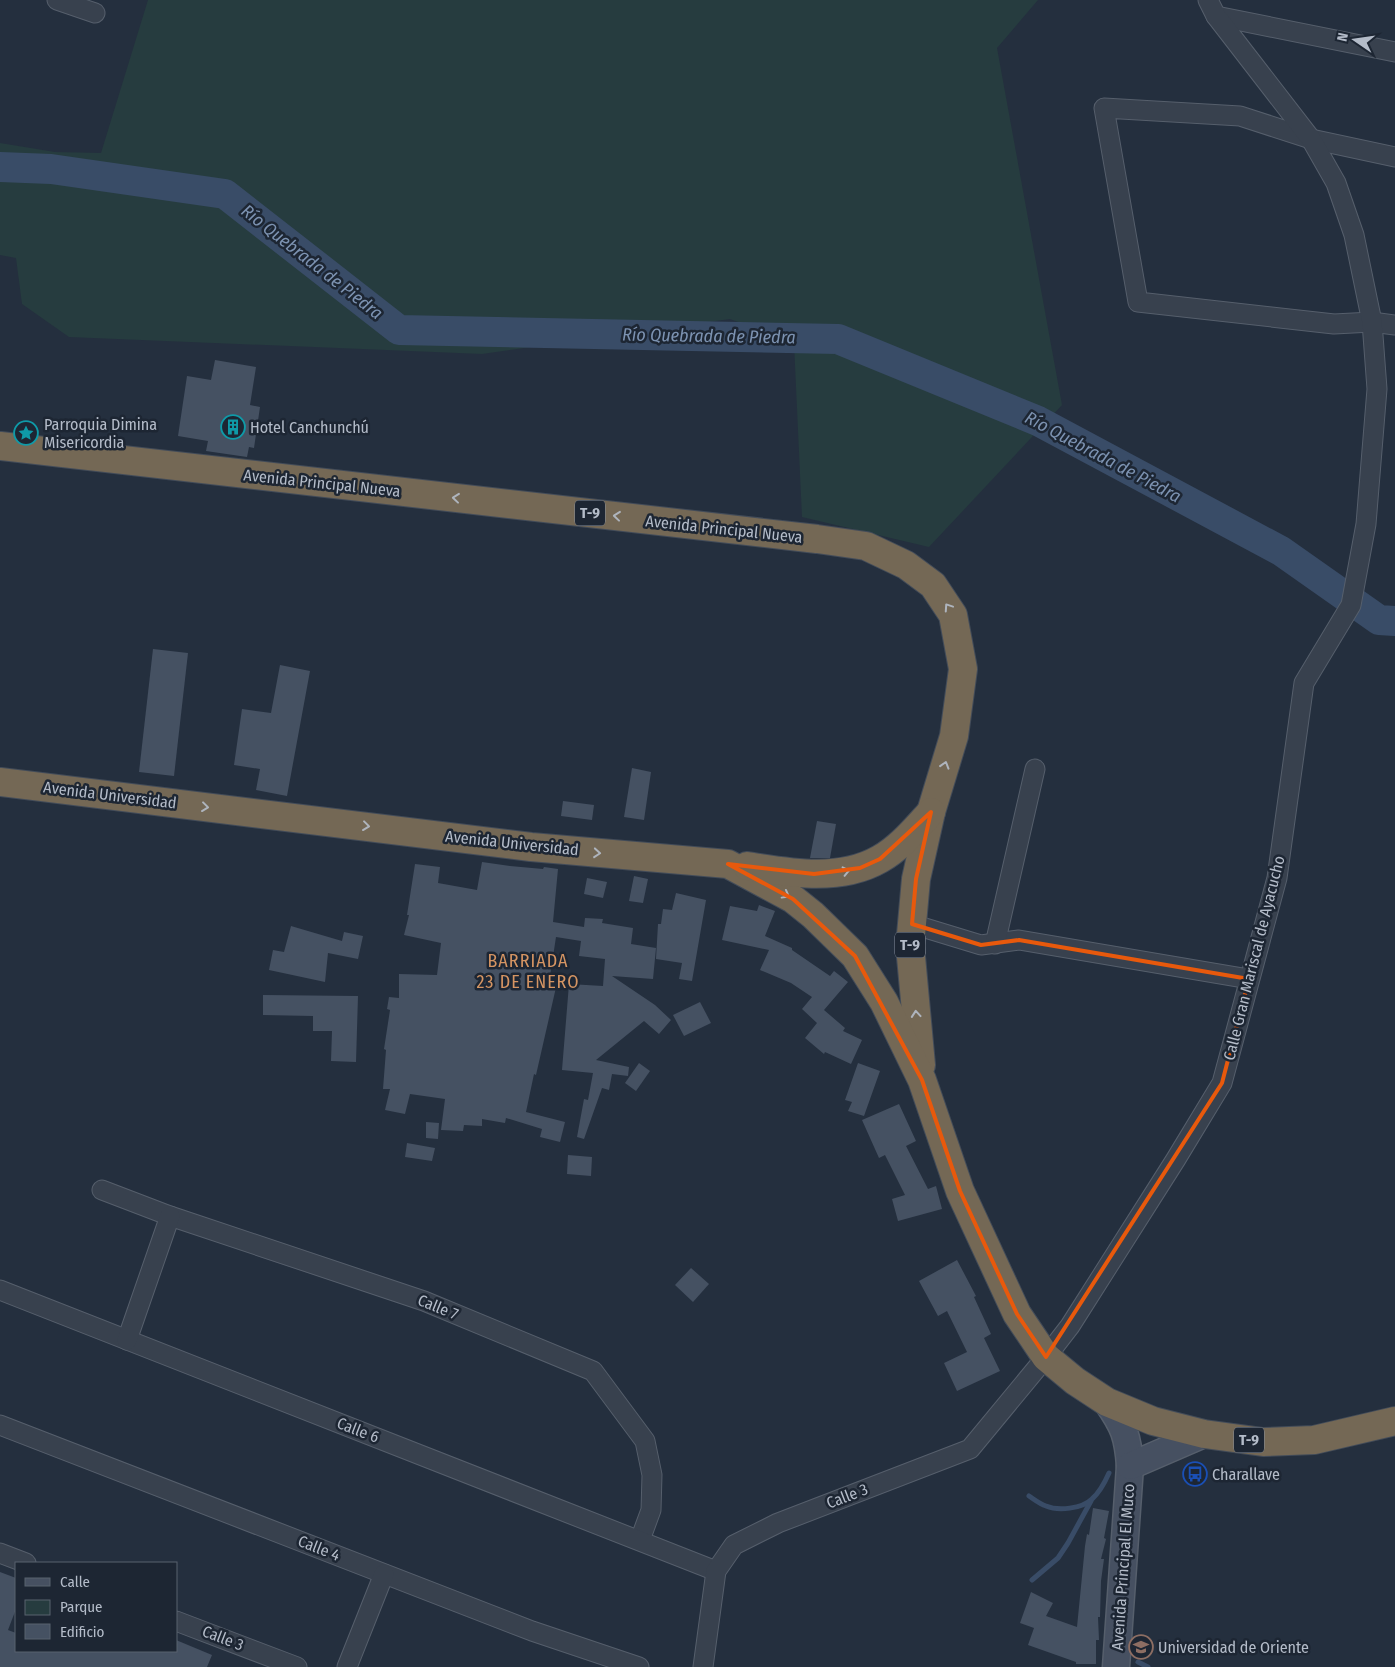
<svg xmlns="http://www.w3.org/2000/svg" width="1395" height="1667" font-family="'Fira Sans Condensed',sans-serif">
<rect width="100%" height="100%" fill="#242f3e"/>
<!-- green -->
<polygon fill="#263c3f" points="148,0 1038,0 997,48 1062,405 929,547 802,517 794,343 730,319 482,354 69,337 22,304 16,258 0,255 0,143 55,152 101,153"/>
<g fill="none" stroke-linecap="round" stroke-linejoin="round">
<!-- stream -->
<g stroke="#394c67" stroke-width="5">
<path d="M1029,1496C1035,1500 1040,1504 1046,1506C1058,1511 1082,1509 1092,1499C1099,1493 1105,1482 1109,1473"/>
<polyline points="1032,1580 1058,1558 1068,1543 1091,1501"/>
<polyline points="1138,1662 1148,1667"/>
</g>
<!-- river -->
<polyline stroke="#394c67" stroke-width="30" points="0,167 51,169 225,194 399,330 838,339 1038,421 1281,551 1379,620 1395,621"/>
</g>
<!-- building -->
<g fill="#455162">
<polygon points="215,360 256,367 250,405 260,407 254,448 249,447 247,457 206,451 208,441 178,436 187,376 211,380"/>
<polygon points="153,649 188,653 174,776 139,772"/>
<polygon points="280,665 310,671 287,796 256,790 260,769 234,765 242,709 271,713"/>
<polygon points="632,768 651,772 644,820 624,817"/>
<polygon points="563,801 594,805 592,820 561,816"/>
<polygon points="817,821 836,824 830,858 810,858"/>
<polygon points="482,862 510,866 543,869 544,867 558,869 553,922 584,927 585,918 603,919 602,923 633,928 631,944 656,948 653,979 612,976 655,1005 671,1020 659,1034 644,1021 596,1060 629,1067 628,1076 612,1074 609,1090 602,1088 584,1139 577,1137 584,1099 588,1100 593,1073 562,1070 569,984 603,986 605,959 579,956 581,941 556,937 549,983 557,983 536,1075 534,1074 526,1112 565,1122 560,1142 540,1137 542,1129 506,1118 505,1123 482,1119 482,1126 464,1125 463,1131 441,1130 445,1099 410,1094 405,1114 385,1110 390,1089 383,1089 386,1050 384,1049 390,1010 387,1009 389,997 399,998 399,974 437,975 441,943 404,935 409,915 407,915 415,864 440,867 438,883 477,890"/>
<polygon points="634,876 648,879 643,903 629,901"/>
<polygon points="587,878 607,882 603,898 584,894"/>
<polygon points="676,893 706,900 692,981 679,979 682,963 656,959 658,924 661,924 663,909 672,910"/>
<polygon points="759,905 775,911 765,936 792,948 792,950 830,976 834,971 848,982 824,1010 845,1028 843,1031 862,1040 851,1064 825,1052 824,1054 805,1038 817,1023 802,1009 812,997 791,983 760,970 769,950 722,940 730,906 757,911"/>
<polygon points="291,926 342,941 344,932 363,936 358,959 328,953 325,982 269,970 273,950 284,952"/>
<polygon points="263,995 358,996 356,1062 331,1061 332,1031 313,1031 313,1016 263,1015"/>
<polygon points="700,1002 711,1023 684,1036 673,1015"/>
<polygon points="639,1063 650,1071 636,1091 625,1083"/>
<polygon points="858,1063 880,1071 864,1116 848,1111 852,1102 845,1100"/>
<polygon points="899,1104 916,1141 906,1146 928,1189 936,1186 942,1209 898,1221 892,1199 905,1195 885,1155 879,1158 862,1120"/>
<polygon points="426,1122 439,1123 438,1139 426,1138"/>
<polygon points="407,1143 435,1148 432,1161 405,1157"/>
<polygon points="568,1155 592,1157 591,1176 567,1174"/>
<polygon points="957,1260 976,1296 974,1297 991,1334 984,1338 1000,1371 957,1391 944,1363 967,1352 947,1311 938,1316 919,1281"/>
<polygon points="691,1268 709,1284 693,1302 675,1285"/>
<polygon points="1093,1508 1109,1511 1104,1538 1106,1539 1101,1559 1104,1559 1101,1581 1100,1617 1098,1617 1099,1640 1096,1640 1096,1664 1076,1664 1076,1662 1028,1645 1034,1628 1020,1623 1031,1592 1053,1603 1046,1616 1077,1627 1085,1546 1087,1534 1089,1535"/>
<polygon points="0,1572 16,1578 16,1609 8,1630 16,1633 16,1651 176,1651 176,1640 212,1655 207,1667 0,1667"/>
</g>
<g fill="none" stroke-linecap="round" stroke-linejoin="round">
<!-- street casing -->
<g stroke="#565f6c" stroke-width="21">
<g id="street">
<polyline points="57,0 95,13"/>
<polyline points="1216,16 1395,52"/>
<polyline points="1395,157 1311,139 1240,116 1104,108 1138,302 1334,324 1372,322 1395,325"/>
<polyline points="912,924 981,945 1019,940 1249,979"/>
<polyline points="995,944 1035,769"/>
<polyline points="102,1190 170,1216 424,1301 593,1371 645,1441 652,1475 651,1510 640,1540"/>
<polyline points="0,1290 716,1571"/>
<polyline points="127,1340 170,1216"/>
<polyline points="0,1425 532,1631 639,1667"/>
<polyline points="0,1553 26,1563"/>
<polyline points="176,1621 297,1667"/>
<polyline points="347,1667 384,1574"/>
<polyline points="703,1667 716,1571 734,1545 778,1523 970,1449 1046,1357 1070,1326 1176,1159 1222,1083 1277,878 1304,683 1351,605 1366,524 1377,389 1372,322 1354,235 1336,183 1311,139 1216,16 1208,0"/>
</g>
</g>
<!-- secondary casing -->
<g stroke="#565f6c" stroke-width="29">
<g id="secondary">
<path d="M1107,1402C1124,1426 1128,1437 1130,1466L1116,1667"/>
<polyline points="1130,1466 1204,1434"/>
</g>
</g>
<!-- highway casing -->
<g stroke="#434c59" stroke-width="30">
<g id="highway">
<polyline points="0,446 817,539 866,546 906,565 933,585 953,615 963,669 954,736 931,812 916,879 910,946 921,1065"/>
<polyline points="0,782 531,847 728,864 793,899 813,915 855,956 884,1002 922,1080 960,1191 1017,1314 1046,1357 1075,1381 1107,1402 1153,1421 1204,1434 1263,1442 1314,1440 1395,1421"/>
<path d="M747,866C790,873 840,882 880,859C900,848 916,828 931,812"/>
</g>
</g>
<!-- street -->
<use href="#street" stroke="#38414e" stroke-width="19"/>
<!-- secondary -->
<use href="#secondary" stroke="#465061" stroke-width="26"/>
<!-- highway -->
<use href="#highway" stroke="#746855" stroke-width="28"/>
</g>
<!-- one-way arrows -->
<defs><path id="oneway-chevron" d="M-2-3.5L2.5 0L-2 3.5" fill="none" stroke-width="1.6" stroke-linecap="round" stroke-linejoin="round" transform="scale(1.25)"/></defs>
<g stroke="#aeb4bd">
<use href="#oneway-chevron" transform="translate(456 498) rotate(-174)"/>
<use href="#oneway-chevron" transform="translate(617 516) rotate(-174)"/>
<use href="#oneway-chevron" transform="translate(948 607) rotate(-124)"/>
<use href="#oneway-chevron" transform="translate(945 765) rotate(-73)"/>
<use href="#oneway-chevron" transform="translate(205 807) rotate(7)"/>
<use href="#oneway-chevron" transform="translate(366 826) rotate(7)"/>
<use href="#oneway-chevron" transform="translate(597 853) rotate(5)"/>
<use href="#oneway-chevron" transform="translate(846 871) rotate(-13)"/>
<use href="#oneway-chevron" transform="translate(786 895) rotate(29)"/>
<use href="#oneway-chevron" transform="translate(916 1014) rotate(-95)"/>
</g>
<!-- marked area -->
<path fill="none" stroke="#e8590c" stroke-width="4" stroke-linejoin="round" d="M931,812L916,879L912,924L981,945L1019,940L1249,979L1222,1083L1046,1357L1017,1314L960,1191L922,1080L855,956L793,899L728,864L814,874L860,868L880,859Z"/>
<!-- icons -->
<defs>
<g id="building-ring" transform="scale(1.25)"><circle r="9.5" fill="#1d2633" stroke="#0f9aa8" stroke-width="1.5"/><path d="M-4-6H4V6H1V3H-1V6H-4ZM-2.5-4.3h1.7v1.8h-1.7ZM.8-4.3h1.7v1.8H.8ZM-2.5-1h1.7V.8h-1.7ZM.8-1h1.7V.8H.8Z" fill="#0f9aa8"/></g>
<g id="sight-ring" transform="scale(1.25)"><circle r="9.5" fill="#1d2633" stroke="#0f9aa8" stroke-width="1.5"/><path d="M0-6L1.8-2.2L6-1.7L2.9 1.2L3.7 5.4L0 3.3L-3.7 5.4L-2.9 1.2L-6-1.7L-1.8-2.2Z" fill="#0f9aa8"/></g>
<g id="bus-ring" transform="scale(1.25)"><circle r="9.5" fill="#1d2633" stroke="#1a4fb4" stroke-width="1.5"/><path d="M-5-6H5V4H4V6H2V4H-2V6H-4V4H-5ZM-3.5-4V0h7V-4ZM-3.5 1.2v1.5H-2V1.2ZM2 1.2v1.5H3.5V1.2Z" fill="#1a4fb4"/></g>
<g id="university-ring" transform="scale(1.25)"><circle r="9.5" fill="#1d2633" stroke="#8d6e63" stroke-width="1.5"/><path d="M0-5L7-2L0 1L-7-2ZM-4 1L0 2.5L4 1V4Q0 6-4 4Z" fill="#8d6e63"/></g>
</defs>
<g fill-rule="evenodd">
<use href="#building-ring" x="233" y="427"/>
<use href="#sight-ring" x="26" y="433"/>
<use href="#bus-ring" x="1195" y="1474"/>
<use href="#university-ring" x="1141" y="1647"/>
</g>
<g text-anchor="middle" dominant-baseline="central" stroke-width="5" stroke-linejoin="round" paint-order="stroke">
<!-- shield labels -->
<g fill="#1d2633" stroke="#878f9c" stroke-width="1">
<rect x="575" y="500.5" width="30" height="25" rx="4"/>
<rect x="895" y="932.5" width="30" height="25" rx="4"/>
<rect x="1234" y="1427.5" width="30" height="25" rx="4"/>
</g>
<g font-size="15" font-weight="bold" fill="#b4bcc9">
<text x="590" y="513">T-9</text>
<text x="910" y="945">T-9</text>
<text x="1249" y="1440">T-9</text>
</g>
<!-- poi labels -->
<g font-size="16" fill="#b4bcc9" stroke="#1d2633" text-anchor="start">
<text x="44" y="424">Parroquia Dimina<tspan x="44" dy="18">Misericordia</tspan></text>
<text x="250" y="427">Hotel Canchunchú</text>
<text x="1212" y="1474">Charallave</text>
<text x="1158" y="1647">Universidad de Oriente</text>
</g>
<!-- street labels -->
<g font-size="16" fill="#b4bcc9" stroke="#1d2633">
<text transform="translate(322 483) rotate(6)">Avenida Principal Nueva</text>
<text transform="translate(724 529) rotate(6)">Avenida Principal Nueva</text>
<text transform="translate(110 795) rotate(7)">Avenida Universidad</text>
<text transform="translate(512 843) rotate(6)">Avenida Universidad</text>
<text transform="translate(1254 958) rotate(-76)">Calle Gran Mariscal de Ayacucho</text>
<text transform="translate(438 1307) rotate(22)">Calle 7</text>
<text transform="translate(358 1430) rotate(21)">Calle 6</text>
<text transform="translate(847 1496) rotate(-21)">Calle 3</text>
<text transform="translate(319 1548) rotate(21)">Calle 4</text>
<text transform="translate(1123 1567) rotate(-86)">Avenida Principal El Muco</text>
<text transform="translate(223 1638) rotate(21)">Calle 3</text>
</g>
<!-- water labels -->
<g font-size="18" font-style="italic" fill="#7c92b1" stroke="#1d2633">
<text transform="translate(312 262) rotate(38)">Río Quebrada de Piedra</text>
<text transform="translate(709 336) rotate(1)">Río Quebrada de Piedra</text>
<text transform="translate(1103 457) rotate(28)">Río Quebrada de Piedra</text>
</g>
<!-- neighbourhood labels -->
<g font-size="18" letter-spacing="1" fill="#d59563" stroke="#1d2633">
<text x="528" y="961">BARRIADA<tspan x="528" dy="21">23 DE ENERO</tspan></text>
</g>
</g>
<!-- legend -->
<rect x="15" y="1562" width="162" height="90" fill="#1d2633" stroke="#59626f"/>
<rect x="25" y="1578" width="25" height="8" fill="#465061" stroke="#59626f"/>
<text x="60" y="1587" font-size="15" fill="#b4bcc9">Calle</text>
<rect x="25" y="1600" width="25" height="15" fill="#263c3f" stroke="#59626f"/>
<text x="60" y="1612" font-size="15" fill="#b4bcc9">Parque</text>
<rect x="25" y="1624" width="25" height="15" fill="#455162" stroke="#59626f"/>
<text x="60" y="1637" font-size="15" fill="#b4bcc9">Edificio</text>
<!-- north arrow -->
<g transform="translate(1355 40) rotate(283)" stroke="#1d2633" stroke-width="4" paint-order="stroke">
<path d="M0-4L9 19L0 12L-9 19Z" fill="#b4bcc9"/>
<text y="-8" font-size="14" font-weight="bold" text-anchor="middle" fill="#b4bcc9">N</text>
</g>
</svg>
